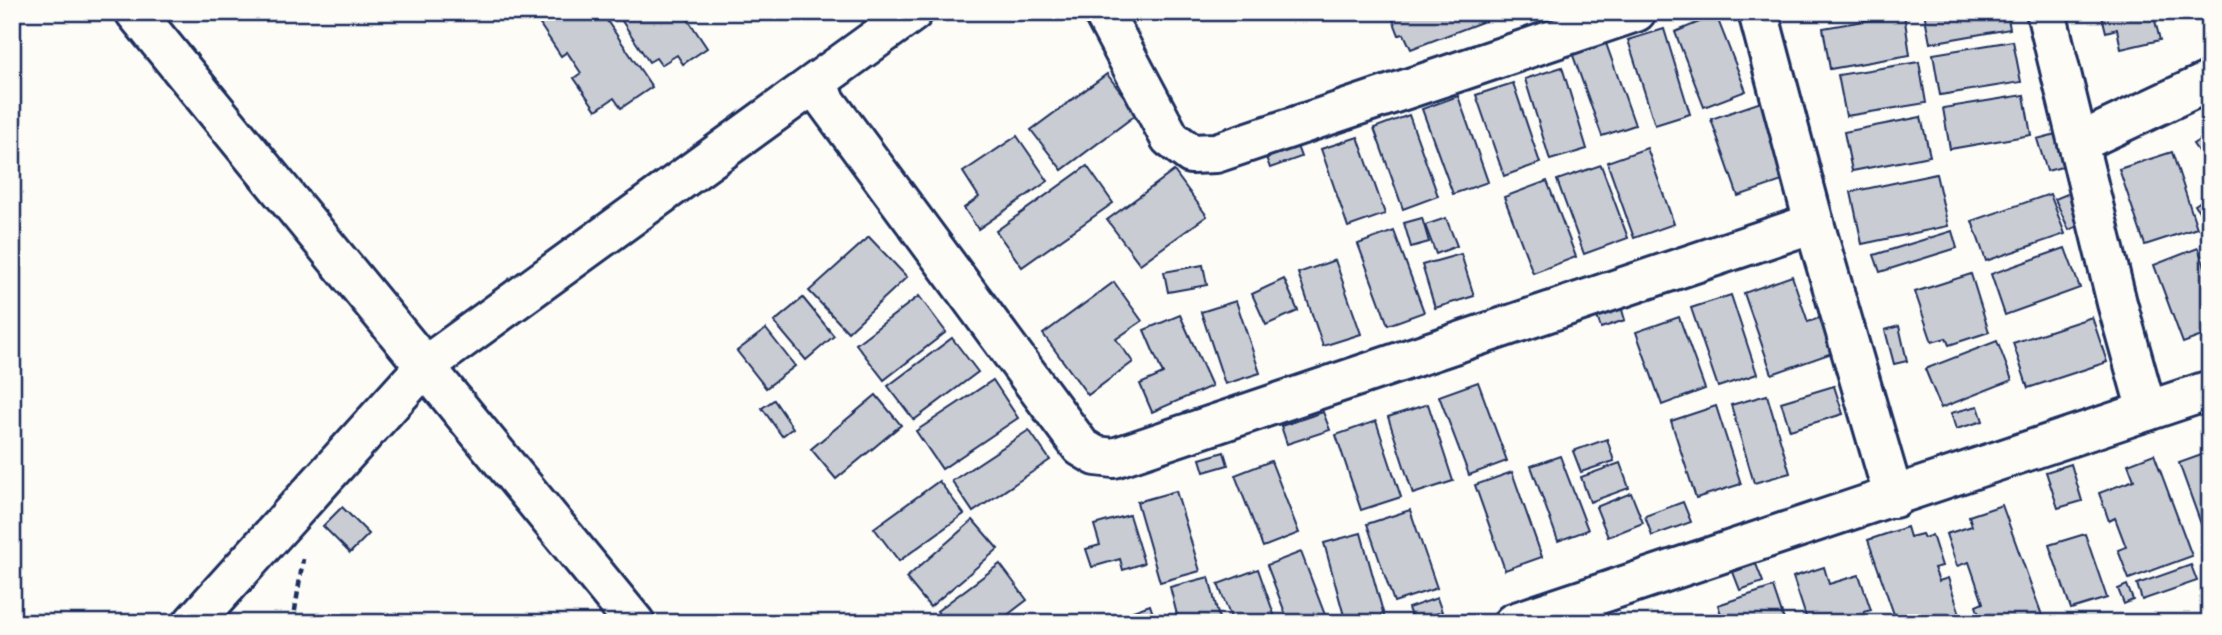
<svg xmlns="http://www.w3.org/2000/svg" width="2222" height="635" font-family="Caveat,sans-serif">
<rect width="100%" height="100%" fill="#fdfcf7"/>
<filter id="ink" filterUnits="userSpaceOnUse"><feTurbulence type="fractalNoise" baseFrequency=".0143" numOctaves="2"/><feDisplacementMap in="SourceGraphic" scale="14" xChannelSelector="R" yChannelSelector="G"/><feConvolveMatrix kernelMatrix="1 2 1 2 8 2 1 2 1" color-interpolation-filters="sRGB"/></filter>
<g filter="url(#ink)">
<!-- building -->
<g fill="#c9ccd3" stroke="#1b2f5e" stroke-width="2">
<polygon points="542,12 601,12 652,87 621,108 614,98 596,110 574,78 581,73 567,52 561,56 535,17"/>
<polygon points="616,12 683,12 707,48 683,64 677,55 661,65 656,58 649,62"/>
<polygon points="1390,12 1487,12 1490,19 1411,49 1404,34 1399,35"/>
<polygon points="1924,12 2007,12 2010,29 1930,43"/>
<polygon points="2101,12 2176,12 2154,17 2160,40 2121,49 2117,29 2106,32"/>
<polygon points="1904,14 1910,55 1830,69 1823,28"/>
<polygon points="1716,15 1746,91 1704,107 1675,32"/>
<polygon points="1664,29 1690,114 1655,125 1628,40"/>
<polygon points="1603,35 1635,125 1602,136 1570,47"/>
<polygon points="2013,41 2021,82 1940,95 1933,54"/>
<polygon points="1919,62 1926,103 1846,116 1838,75"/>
<polygon points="1562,67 1587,149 1550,160 1525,79"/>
<polygon points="1107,74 1137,114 1062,170 1031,130"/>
<polygon points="1513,83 1540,163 1504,176 1476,95"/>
<polygon points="2024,95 2031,135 1950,149 1943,108"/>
<polygon points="1458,96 1488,182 1453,194 1422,109"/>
<polygon points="1764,101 1791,178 1738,196 1711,119"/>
<polygon points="1409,115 1438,196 1403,209 1374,128"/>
<polygon points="1921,117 1930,156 1852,171 1844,132"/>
<polygon points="2060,133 2069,165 2047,171 2037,139"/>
<polygon points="2210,133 2210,168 2193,144"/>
<polygon points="1017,136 1048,181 978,229 964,208 979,197 963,172"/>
<polygon points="1358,137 1385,214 1348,227 1321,149"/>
<polygon points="1294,138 1301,157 1270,168 1263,149"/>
<polygon points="1647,148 1674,224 1634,238 1607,162"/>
<polygon points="2172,152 2197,228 2145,245 2119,169"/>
<polygon points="1601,165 1628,238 1584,254 1557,180"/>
<polygon points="1087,166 1113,203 1022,267 996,231"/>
<polygon points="1174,171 1207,216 1140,264 1107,220"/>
<polygon points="1936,174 1948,226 1862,244 1851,192"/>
<polygon points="1547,181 1576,257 1533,273 1504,197"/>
<polygon points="2072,192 2085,223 2069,230 2055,199"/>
<polygon points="2050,194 2065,234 1986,261 1972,221"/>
<polygon points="2210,195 2210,227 2209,227 2195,205"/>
<polygon points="1422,218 1429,242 1411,247 1404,223"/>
<polygon points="1446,218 1457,246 1436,254 1425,225"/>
<polygon points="1394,231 1424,312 1388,325 1358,244"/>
<polygon points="1952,231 1957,248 1880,272 1874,255"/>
<polygon points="869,237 907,277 848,332 809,291"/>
<polygon points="2065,248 2080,288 2005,315 1991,274"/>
<polygon points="2198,248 2210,280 2210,333 2183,343 2154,265"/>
<polygon points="1461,254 1474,296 1435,308 1422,265"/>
<polygon points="1335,260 1361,334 1323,346 1298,273"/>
<polygon points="1203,265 1207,285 1168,292 1164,272"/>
<polygon points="1971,274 1989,332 1949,345 1946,338 1932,342 1915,292"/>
<polygon points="1792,276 1808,322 1822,317 1835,352 1772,374 1744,293"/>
<polygon points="1284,279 1298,311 1266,325 1252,294"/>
<polygon points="1114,282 1142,321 1116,339 1133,362 1088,395 1043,334"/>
<polygon points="1731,295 1757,374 1718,387 1691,308"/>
<polygon points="919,296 946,332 884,380 856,344"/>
<polygon points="803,298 834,336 806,360 774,322"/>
<polygon points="1236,301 1260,373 1225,384 1201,312"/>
<polygon points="1620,303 1625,320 1601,328 1595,311"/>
<polygon points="1180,315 1212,386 1152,412 1140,384 1163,374 1144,330"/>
<polygon points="1679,317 1705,389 1662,405 1636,332"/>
<polygon points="2092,317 2107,362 2028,388 2013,343"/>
<polygon points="1899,326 1907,361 1894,364 1885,330"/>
<polygon points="766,329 795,366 766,388 737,351"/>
<polygon points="952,338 978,372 914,420 888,386"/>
<polygon points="1997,341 2012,380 1941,408 1925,369"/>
<polygon points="993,380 1018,418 942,469 916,431"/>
<polygon points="1478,382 1507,461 1469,475 1439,396"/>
<polygon points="1834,386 1843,414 1790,430 1781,402"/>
<polygon points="876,395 901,425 836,479 811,449"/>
<polygon points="1767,395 1790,473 1754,483 1731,405"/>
<polygon points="774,400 793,428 782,436 762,408"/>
<polygon points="1428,404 1453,481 1413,494 1388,417"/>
<polygon points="1716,406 1741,484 1696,498 1671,421"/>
<polygon points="1978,406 1983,421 1956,429 1951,413"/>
<polygon points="1323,412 1330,430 1287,444 1281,426"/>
<polygon points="1376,421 1401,497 1361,510 1336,435"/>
<polygon points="1029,430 1050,460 973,512 952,481"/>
<polygon points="1607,439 1614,461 1581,472 1573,451"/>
<polygon points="1224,452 1228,465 1204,472 1200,459"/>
<polygon points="2210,452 2210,549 2179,463"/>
<polygon points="2154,454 2192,556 2129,579 2118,550 2126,547 2115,518 2109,521 2099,493 2134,480 2128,464"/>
<polygon points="1560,456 1588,530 1558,541 1531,466"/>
<polygon points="1271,461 1299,533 1263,547 1235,475"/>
<polygon points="1620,463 1629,488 1590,502 1581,477"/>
<polygon points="2071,464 2082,501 2058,508 2046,472"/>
<polygon points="1512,472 1542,557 1505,570 1475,485"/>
<polygon points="939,481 964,514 899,561 874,528"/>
<polygon points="1176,491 1200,571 1160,582 1137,502"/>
<polygon points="1631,493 1643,523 1608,537 1596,507"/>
<polygon points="1683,502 1691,522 1652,536 1645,516"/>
<polygon points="2002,505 2044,621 2038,623 1982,623 1976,606 1983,603 1969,562 1957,566 1946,534 1972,526 1969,516"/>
<polygon points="342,507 369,534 350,553 323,526"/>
<polygon points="1410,510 1437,588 1394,602 1367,524"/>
<polygon points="1129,515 1144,563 1123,570 1120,559 1092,567 1086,549 1100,545 1094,525"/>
<polygon points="973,520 998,549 930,607 906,578"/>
<polygon points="1907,527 1910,537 1922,534 1924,538 1932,535 1942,566 1934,568 1939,581 1948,578 1960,614 1964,613 1967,623 1897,623 1868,540"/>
<polygon points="1361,533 1386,623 1346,623 1324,543"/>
<polygon points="2085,534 2107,598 2071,609 2049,545"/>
<polygon points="1301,552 1328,623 1289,623 1267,565"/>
<polygon points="1000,564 1027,600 997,623 945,623 937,611"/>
<polygon points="1756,564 1763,582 1740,590 1733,572"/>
<polygon points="2191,565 2197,581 2142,600 2137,584"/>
<polygon points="1824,567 1829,584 1859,575 1871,610 1864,612 1867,623 1808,623 1793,577"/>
<polygon points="1258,569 1277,623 1233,623 1218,584"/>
<polygon points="1209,577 1220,623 1179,623 1170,587"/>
<polygon points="2127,585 2133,600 2124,604 2118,589"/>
<polygon points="1773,587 1785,623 1724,623 1718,605"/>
<polygon points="1437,598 1442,612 1413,622 1408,608"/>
<polygon points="1150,605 1156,623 1121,623 1119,616"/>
</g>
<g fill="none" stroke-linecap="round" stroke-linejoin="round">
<!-- minor casing -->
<g stroke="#1b2f5e" stroke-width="44">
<g id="minor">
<polyline points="1103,12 1170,138 1191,154 1216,153 1636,12"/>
<polyline points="1758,12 1814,223 1894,498"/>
<polyline points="2046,12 2117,303 2147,411"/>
<polyline points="814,85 1081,447 1096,456 1114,458 1814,223"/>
<polyline points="2078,143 2210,81"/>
<polyline points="193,623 425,366 913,12"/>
<path d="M1513,623C1745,546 1977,468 2210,390"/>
</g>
</g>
<!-- major casing -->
<g stroke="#1b2f5e" stroke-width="44">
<polyline id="major" points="135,12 635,623"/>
</g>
<!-- path -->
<polyline stroke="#1b2f5e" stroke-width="4.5" stroke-dasharray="7 5" stroke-linecap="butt" points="293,623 303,559"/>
<!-- minor -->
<use href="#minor" stroke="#fdfcf7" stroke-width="38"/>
<!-- major -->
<use href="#major" stroke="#fdfcf7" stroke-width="38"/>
</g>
</g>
<!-- margin -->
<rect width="2222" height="635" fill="none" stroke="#fdfcf7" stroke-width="42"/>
<rect x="21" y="21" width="2180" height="593" fill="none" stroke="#1b2f5e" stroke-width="2.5" filter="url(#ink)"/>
</svg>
